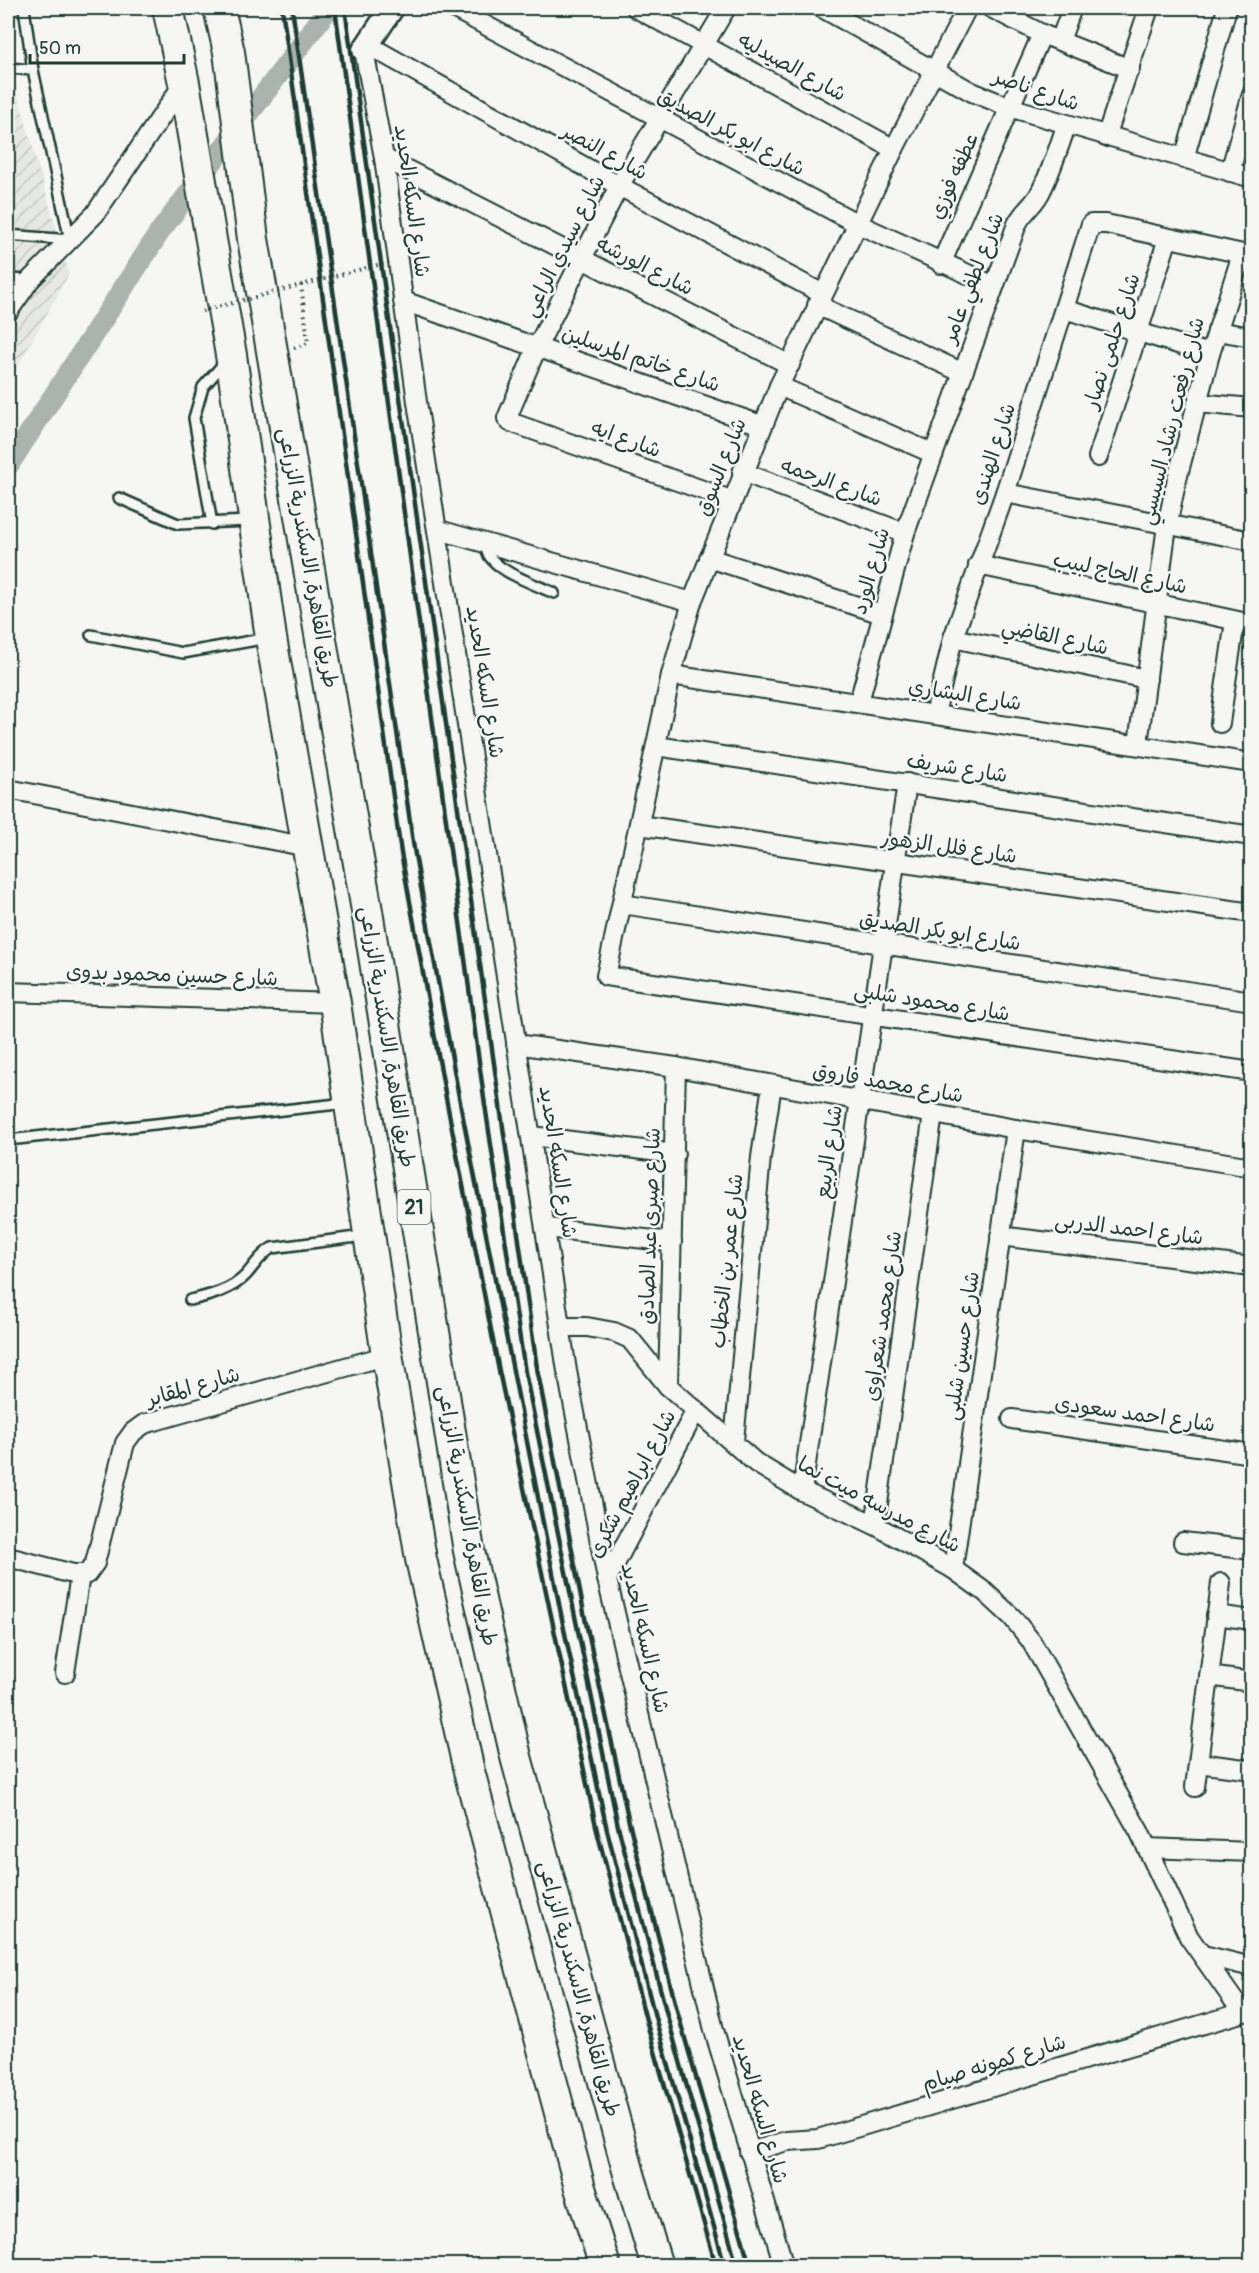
<svg xmlns="http://www.w3.org/2000/svg" width="1259" height="2273" font-family="Pangolin,'Playpen Sans Arabic',sans-serif">
<defs>
<pattern id="industrial-furrows" width="10" height="10" patternUnits="userSpaceOnUse" patternTransform="scale(1.5)"><rect width="10" height="10" fill="#e6e8e4"/><path d="M-1 1l2-2M0 10L10 0M9 11l2-2" fill="none" stroke="#c5c8c4"/></pattern>
</defs>
<rect width="100%" height="100%" fill="#f6f6f2"/>
<filter id="ink" filterUnits="userSpaceOnUse"><feTurbulence type="fractalNoise" baseFrequency=".0167" numOctaves="2"/><feDisplacementMap in="SourceGraphic" scale="12" xChannelSelector="R" yChannelSelector="G"/><feConvolveMatrix kernelMatrix="1 2 1 2 8 2 1 2 1" color-interpolation-filters="sRGB"/></filter>
<g filter="url(#ink)">
<!-- industrial -->
<polygon fill="url(#industrial-furrows)" points="8,49 9,64 69,274 8,384"/>
<g fill="none" stroke-linecap="round" stroke-linejoin="round">
<!-- canal -->
<polyline stroke="#aab3ae" stroke-width="21" points="8,466 161,230 329,8"/>
<!-- service casing -->
<g stroke="#1f3d34" stroke-width="14">
<g id="service">
<polyline points="8,68 33,70"/>
<polyline points="8,235 70,240 33,70 24,8"/>
<polyline points="8,279 29,280"/>
<polyline points="119,498 178,524 250,521"/>
<polyline points="212,524 194,418 203,387 226,361"/>
<path d="M485,543C485,569 533,583 554,593"/>
<polyline points="91,635 183,653 268,638"/>
<polyline points="8,1140 347,1103"/>
<path d="M190,1300C209,1296 232,1290 246,1275C255,1265 260,1255 272,1248L364,1236"/>
</g>
</g>
<!-- minor casing -->
<g stroke="#1f3d34" stroke-width="22">
<g id="minor">
<polyline points="453,8 858,224 994,286"/>
<polyline points="636,8 894,149"/>
<polyline points="726,8 619,186 537,347 507,418 510,422 731,500"/>
<polyline points="822,8 972,92 1009,107 1252,178"/>
<polyline points="967,8 894,149 779,386 692,602 671,675 606,976 1252,1072"/>
<polyline points="991,8 1042,34 1130,69"/>
<polyline points="1060,41 1072,8"/>
<polyline points="368,45 619,186 823,294"/>
<polyline points="364,50 384,158 417,402 567,1371 607,1579 714,2030 784,2266"/>
<polyline points="1106,137 1149,8"/>
<polyline points="384,158 790,365"/>
<polyline points="1184,159 1227,8"/>
<polyline points="1230,172 1252,94"/>
<polyline points="941,264 1042,34"/>
<polyline points="403,301 761,425"/>
<polyline points="817,305 961,372"/>
<polyline points="1064,309 1210,354"/>
<polyline points="8,312 30,280 95,214 184,83"/>
<polyline points="1217,331 1252,337"/>
<polyline points="779,386 934,454"/>
<polyline points="1197,403 1252,408"/>
<polyline points="1098,457 1168,238"/>
<polyline points="742,472 905,533"/>
<polyline points="1005,493 1252,541"/>
<polyline points="439,530 692,602"/>
<polyline points="709,558 882,614"/>
<polyline points="978,565 1252,624"/>
<polyline points="953,638 1147,679"/>
<polyline points="671,675 1252,763"/>
<path d="M859,702L905,533L1017,224C1024,210 1036,204 1042,189C1052,169 1059,147 1066,126"/>
<polyline points="935,714 953,638 1005,493 1091,224 1106,224 1252,256"/>
<polyline points="1220,723 1235,621"/>
<polyline points="1138,744 1167,525 1177,479 1210,354 1242,254"/>
<polyline points="656,746 1252,836"/>
<polyline points="8,789 308,847"/>
<polyline points="639,825 1252,913"/>
<polyline points="622,904 1252,1001"/>
<polyline points="8,992 335,1003"/>
<polyline points="516,1044 676,1067 1016,1129 1252,1167"/>
<polyline points="532,1136 675,1154"/>
<polyline points="547,1228 672,1242"/>
<polyline points="1000,1236 1252,1267"/>
<polyline points="560,1327 587,1327 614,1332 630,1339 668,1386 756,1463 802,1491 875,1525 953,1569 985,1592 1012,1617 1031,1641 1139,1831 1189,1937 1242,2012"/>
<polyline points="668,1386 676,1067"/>
<polyline points="1012,1419 1252,1454"/>
<polyline points="734,1441 761,1157 772,1085"/>
<polyline points="802,1491 907,783"/>
<polyline points="875,1525 933,1114"/>
<polyline points="1183,1542 1252,1550"/>
<polyline points="8,1557 73,1574 87,1574 95,1563 125,1443 133,1432 144,1424 388,1355"/>
<polyline points="953,1569 1016,1129"/>
<polyline points="607,1579 696,1410"/>
<polyline points="1216,1615 1252,1620"/>
<polyline points="65,1673 80,1575"/>
<polyline points="1209,1676 1252,1682"/>
<polyline points="1198,1763 1252,1770"/>
<polyline points="1195,1787 1221,1583"/>
<polyline points="1147,1848 1252,1852"/>
<polyline points="1203,1955 1252,1967"/>
<polyline points="749,2152 787,2141 818,2139 1251,2010"/>
</g>
</g>
<!-- tertiary casing -->
<g stroke="#1f3d34" stroke-width="27">
<polyline id="tertiary" points="364,50 392,8"/>
</g>
<!-- trunk casing -->
<g stroke="#1f3d34" stroke-width="34">
<g id="trunk">
<polyline points="168,8 184,83 231,355 271,638 335,1003 385,1342 421,1559 469,1771 580,2188 605,2266"/>
<polyline points="219,8 229,52 253,239 367,911 469,1551 516,1757 629,2174 657,2266"/>
</g>
</g>
<!-- path -->
<polyline stroke="#1f3d34" stroke-width="4" stroke-dasharray="1.5 4.5" stroke-linecap="butt" points="294,348 308,343 301,284"/>
<!-- service -->
<use href="#service" stroke="#f6f6f2" stroke-width="9"/>
<!-- minor -->
<use href="#minor" stroke="#f6f6f2" stroke-width="18"/>
<!-- tertiary -->
<use href="#tertiary" stroke="#f6f6f2" stroke-width="22"/>
<!-- trunk -->
<use href="#trunk" stroke="#f6f6f2" stroke-width="30"/>
<!-- rail -->
<g stroke="#1f3d34" stroke-width="4.5">
<polyline points="282,8 401,853 446,1098 499,1371 597,1831 646,2020 716,2266"/>
<polyline points="292,8 414,849 459,1097 564,1629 607,1830 655,2017 725,2266"/>
<polyline points="335,8 484,1098 525,1372 618,1826 667,2015 737,2266"/>
<polyline points="345,8 537,1368 586,1623 629,1822 678,2014 750,2266"/>
</g>
<!-- path-bridge -->
<polyline stroke="#1f3d34" stroke-width="4" stroke-dasharray="1.5 4.5" stroke-linecap="butt" points="202,311 389,262"/>
</g>
</g>
<g text-anchor="middle" dominant-baseline="central" stroke-width="5" stroke-linejoin="round" paint-order="stroke">
<!-- shield labels -->
<rect fill="#f6f6f2" stroke="#60746d" stroke-width="1.5" x="397.5" y="1190" width="33" height="34" rx="4.5"/>
<g font-size="20" font-weight="bold" fill="#1f3d34">
<text x="414" y="1207">21</text>
</g>
<!-- street labels -->
<g font-size="21" fill="#1f3d34" stroke="#f6f6f2">
<text transform="translate(792 67) rotate(29)">شارع الصيدليه</text>
<text transform="translate(1036 90) rotate(19)">شارع ناصر</text>
<text transform="translate(731 132) rotate(28)">شارع ابو بكر الصديق</text>
<text transform="translate(605 152) rotate(29)">شارع النصر</text>
<text transform="translate(954 176) rotate(-66)">عطفه فوزي</text>
<text transform="translate(412 201) rotate(82)">شارع السكه الحديد</text>
<text transform="translate(564 246) rotate(-63)">شارع سيدي الراعي</text>
<text transform="translate(645 266) rotate(27)">شارع الورشه</text>
<text transform="translate(973 278) rotate(-69)">شارع لطفي عامر</text>
<text transform="translate(1112 341) rotate(-72)">شارع حلمى نصار</text>
<text transform="translate(641 359) rotate(19)">شارع خاتم المرسلين</text>
<text transform="translate(1172 421) rotate(-76)">شارع رفعت رشاد السيسي</text>
<text transform="translate(626 439) rotate(20)">شارع ايه</text>
<text transform="translate(993 454) rotate(-72)">شارع الهندى</text>
<text transform="translate(721 467) rotate(-68)">شارع السوق</text>
<text transform="translate(831 482) rotate(20)">شارع الرحمه</text>
<text transform="translate(308 558) rotate(80)">طريق القاهرة, الاسكندرية الزراعى</text>
<text transform="translate(871 571) rotate(-74)">شارع الورد</text>
<text transform="translate(1120 573) rotate(12)">شارع الحاج لبيب</text>
<text transform="translate(1055 637) rotate(12)">شارع القاضي</text>
<text transform="translate(485 682) rotate(81)">شارع السكه الحديد</text>
<text transform="translate(965 695) rotate(9)">شارع البشاري</text>
<text transform="translate(957 768) rotate(9)">شارع شريف</text>
<text transform="translate(949 847) rotate(8)">شارع فلل الزهور</text>
<text transform="translate(940 931) rotate(9)">شارع ابو بكر الصديق</text>
<text transform="translate(172 975) rotate(2)">شارع حسين محمود بدوى</text>
<text transform="translate(932 1002) rotate(9)">شارع محمود شلبى</text>
<text transform="translate(387 1037) rotate(81)">طريق القاهرة, الاسكندرية الزراعى</text>
<text transform="translate(888 1083) rotate(10)">شارع محمد فاروق</text>
<text transform="translate(829 1152) rotate(-82)">شارع الربيع</text>
<text transform="translate(558 1162) rotate(81)">شارع السكه الحديد</text>
<text transform="translate(650 1226) rotate(-88)">شارع صبرى عبد الصادق</text>
<text transform="translate(1129 1229) rotate(7)">شارع احمد الدربى</text>
<text transform="translate(727 1261) rotate(-84)">شارع عمر بن الخطاب</text>
<text transform="translate(883 1316) rotate(-82)">شارع محمد شعراوى</text>
<text transform="translate(962 1346) rotate(-82)">شارع حسين شلبى</text>
<text transform="translate(193 1387) rotate(-16)">شارع المقابر</text>
<text transform="translate(1135 1414) rotate(8)">شارع احمد سعودى</text>
<text transform="translate(632 1484) rotate(-62)">شارع ابراهيم شكرى</text>
<text transform="translate(879 1505) rotate(28)">شارع مدرسه ميت نما</text>
<text transform="translate(467 1516) rotate(80)">طريق القاهرة, الاسكندرية الزراعى</text>
<text transform="translate(645 1638) rotate(77)">شارع السكه الحديد</text>
<text transform="translate(579 1989) rotate(75)">طريق القاهرة, الاسكندرية الزراعى</text>
<text transform="translate(994 2063) rotate(-17)">شارع كمونه صيام</text>
<text transform="translate(760 2109) rotate(74)">شارع السكه الحديد</text>
</g>
</g>
<!-- margin -->
<rect width="1259" height="2273" fill="none" stroke="#f6f6f2" stroke-width="30"/>
<rect x="15" y="15" width="1229" height="2243" fill="none" stroke="#1f3d34" stroke-width="2" filter="url(#ink)"/>
<!-- scale -->
<path d="M30 54v9h154v-9" fill="none" stroke="#1f3d34" stroke-width="3"/>
<text x="39" y="54" font-size="18" fill="#1f3d34" stroke="#f6f6f2" stroke-width="4.5" paint-order="stroke">50 m</text>
</svg>
